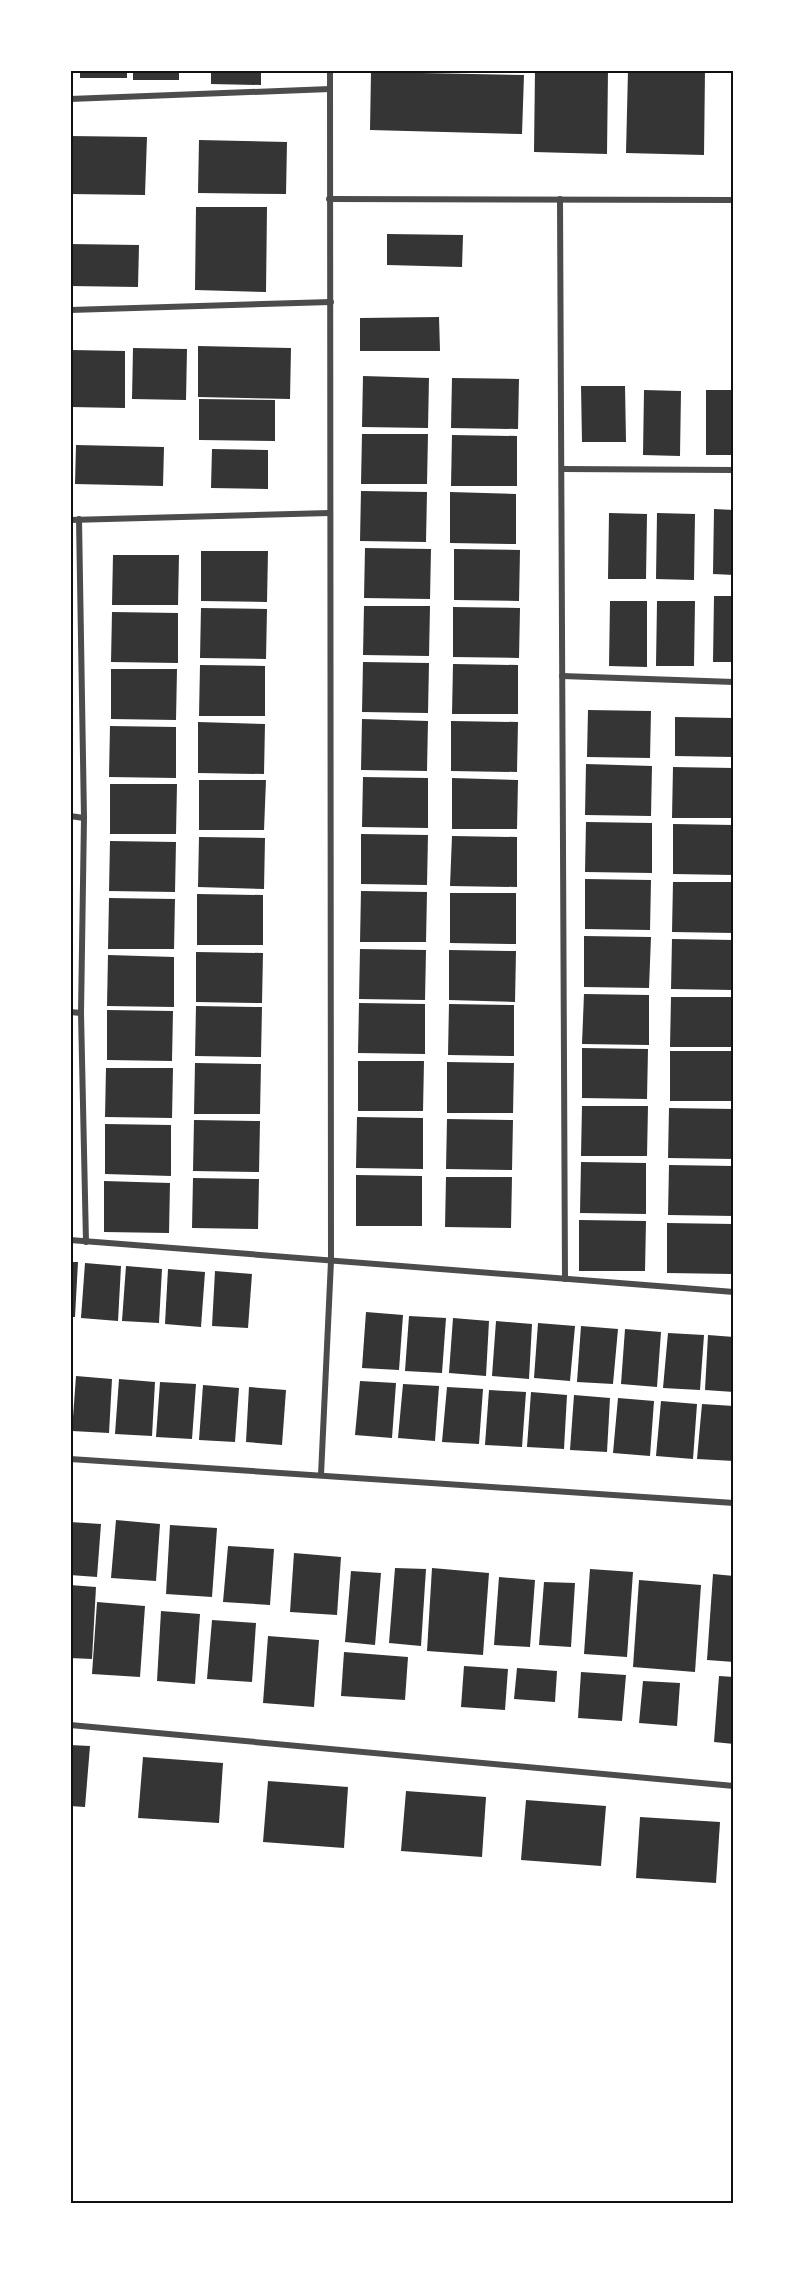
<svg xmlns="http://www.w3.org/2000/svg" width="804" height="2274" font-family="'Fira Sans',sans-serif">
<rect width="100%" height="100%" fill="#fff"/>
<!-- building -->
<g fill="#353535">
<rect x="80" y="70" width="47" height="8"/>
<rect x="133" y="70" width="46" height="10"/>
<polygon points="211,70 261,70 261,85 211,84"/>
<polygon points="535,70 608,70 607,154 534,152"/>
<polygon points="628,70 705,70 704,155 626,153"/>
<polygon points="371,72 524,75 522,134 370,130"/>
<polygon points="70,136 147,137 145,195 70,194"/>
<polygon points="199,140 287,142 286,194 198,193"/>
<polygon points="196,207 267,207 266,292 195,290"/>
<polygon points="387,234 463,235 462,267 387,265"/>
<polygon points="70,244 139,245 138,287 70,286"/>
<polygon points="439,317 440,351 360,351 360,318"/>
<polygon points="198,346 291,348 290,399 198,397"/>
<polygon points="133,348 187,349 186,400 132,399"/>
<polygon points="71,350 125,351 125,408 71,407"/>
<polygon points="363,376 429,378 428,428 362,427"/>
<polygon points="452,378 519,379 518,429 451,428"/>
<polygon points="581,386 625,386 626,442 582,442"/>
<polygon points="644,390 681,391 680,456 643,455"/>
<rect x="706" y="390" width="28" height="65"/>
<polygon points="199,399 275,400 275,441 199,440"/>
<polygon points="362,434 428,434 427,484 361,484"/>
<polygon points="452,435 517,436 517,486 451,486"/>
<polygon points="76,445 164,447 163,486 75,484"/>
<polygon points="212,449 268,450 268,489 211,488"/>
<polygon points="361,491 427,492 426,542 360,541"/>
<polygon points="450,492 516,494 516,544 450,543"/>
<polygon points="714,509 734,510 734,575 713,574"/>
<polygon points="609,513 647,514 646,579 608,579"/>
<polygon points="657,513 695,514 694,580 656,579"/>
<polygon points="365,548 431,549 430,599 364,598"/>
<polygon points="454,549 520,550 519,601 454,600"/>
<polygon points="201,551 268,551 267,602 201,601"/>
<polygon points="113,555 179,555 178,605 112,605"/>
<polygon points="714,596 734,596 734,662 713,662"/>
<polygon points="610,601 647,601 647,667 609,666"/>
<polygon points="657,601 695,601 694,666 656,666"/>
<polygon points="364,606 430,606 429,656 363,655"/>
<polygon points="453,607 520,608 519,658 453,657"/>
<polygon points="201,608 267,609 266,659 200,658"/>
<polygon points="112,612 178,613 178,663 111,662"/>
<polygon points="363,662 429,663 428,713 362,712"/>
<polygon points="453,664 518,665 518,714 452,714"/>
<polygon points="200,665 265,666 265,716 199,716"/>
<polygon points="111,669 177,669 176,720 111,719"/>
<polygon points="588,710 651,711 650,758 587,757"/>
<polygon points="675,717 734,718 733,757 675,756"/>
<polygon points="362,719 428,721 427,771 361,770"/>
<polygon points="451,721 518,722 517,772 451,771"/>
<polygon points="198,722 265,724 264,774 198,773"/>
<polygon points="110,726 176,727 176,778 109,777"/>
<polygon points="586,764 652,766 651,816 585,815"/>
<polygon points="673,767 734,768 734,818 672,818"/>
<polygon points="363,777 428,778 428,828 362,827"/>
<polygon points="452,778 518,780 517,829 452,829"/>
<polygon points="199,780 266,780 264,830 199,830"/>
<polygon points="110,784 177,784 176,834 110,834"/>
<polygon points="586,822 652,823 652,873 585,872"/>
<polygon points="673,824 734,825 734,875 673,874"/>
<polygon points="361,834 428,835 427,885 361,884"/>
<polygon points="452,836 517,837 517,887 450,886"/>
<polygon points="199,837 265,838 264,889 198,887"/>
<polygon points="110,841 176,842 175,892 109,891"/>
<polygon points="585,879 651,880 650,930 585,929"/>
<polygon points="673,882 734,882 734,933 672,932"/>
<polygon points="361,891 427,892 426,942 360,942"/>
<polygon points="450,893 516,893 516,944 450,943"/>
<polygon points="197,894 263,895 263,945 197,945"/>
<polygon points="109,898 175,899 174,949 108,949"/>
<polygon points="584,936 651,937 649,988 584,987"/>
<polygon points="672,939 734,940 734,990 671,989"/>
<polygon points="360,949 426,950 425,1000 359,999"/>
<polygon points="449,950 516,951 515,1002 449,1000"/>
<polygon points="196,952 263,953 262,1003 196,1002"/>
<polygon points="108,955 174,957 174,1007 107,1006"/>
<polygon points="584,994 649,995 649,1045 582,1044"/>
<polygon points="671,997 734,997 734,1047 670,1047"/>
<polygon points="359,1003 425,1004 425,1054 358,1053"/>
<polygon points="449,1004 514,1005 514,1056 448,1055"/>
<polygon points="196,1006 262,1007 261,1057 195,1056"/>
<polygon points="107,1010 173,1011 172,1061 107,1060"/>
<polygon points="582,1048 648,1049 647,1099 582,1098"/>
<rect x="670" y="1051" width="64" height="50"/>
<polygon points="358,1061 424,1061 423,1111 358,1111"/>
<polygon points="447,1062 514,1063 513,1113 447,1113"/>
<polygon points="195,1063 261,1064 260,1114 194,1114"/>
<polygon points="106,1068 173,1068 172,1118 105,1117"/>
<polygon points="582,1106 648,1106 647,1156 581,1156"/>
<polygon points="669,1108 734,1109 734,1159 668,1158"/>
<polygon points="357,1117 423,1118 423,1169 356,1168"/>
<polygon points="447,1119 513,1120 512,1170 446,1169"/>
<polygon points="194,1120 260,1121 259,1172 193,1171"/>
<polygon points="105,1124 171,1125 171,1176 105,1174"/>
<polygon points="581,1162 646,1163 646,1214 580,1213"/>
<polygon points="669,1165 734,1166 734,1216 668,1215"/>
<polygon points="356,1175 422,1176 422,1226 356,1226"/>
<polygon points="446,1177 512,1177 511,1228 445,1227"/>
<polygon points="193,1178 259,1179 258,1229 192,1228"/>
<polygon points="104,1181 170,1183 169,1233 104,1232"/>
<polygon points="579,1220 646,1221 645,1271 579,1271"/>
<polygon points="667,1223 733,1224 732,1274 667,1273"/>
<polygon points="70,1262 78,1262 75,1317 70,1317"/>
<polygon points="85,1263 121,1266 118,1321 81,1318"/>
<polygon points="126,1266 162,1269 159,1323 122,1321"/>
<polygon points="168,1269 205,1272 201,1327 165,1324"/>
<polygon points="215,1271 252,1274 248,1328 212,1326"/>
<polygon points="366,1312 403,1315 399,1370 362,1368"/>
<polygon points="409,1316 446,1318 442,1373 405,1371"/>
<polygon points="453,1318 489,1321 486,1376 449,1373"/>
<polygon points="496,1321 532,1324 529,1379 492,1376"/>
<polygon points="538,1323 575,1326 570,1381 534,1378"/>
<polygon points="581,1326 618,1329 613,1384 577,1382"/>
<polygon points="625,1329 661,1332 657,1387 621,1384"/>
<polygon points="668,1333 704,1335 700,1390 663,1388"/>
<polygon points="708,1335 734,1337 734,1392 705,1390"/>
<polygon points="76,1376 112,1379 109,1433 72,1431"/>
<polygon points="119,1379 155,1382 152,1436 115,1434"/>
<polygon points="360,1381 396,1383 392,1438 355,1435"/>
<polygon points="160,1382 196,1384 192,1439 156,1437"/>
<polygon points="403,1384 439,1386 435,1441 398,1438"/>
<polygon points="203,1385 239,1388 235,1442 199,1440"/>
<polygon points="249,1387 286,1390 282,1445 246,1442"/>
<polygon points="447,1387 483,1389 479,1444 442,1442"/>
<polygon points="489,1390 526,1392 522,1447 485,1445"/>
<polygon points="531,1392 567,1395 564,1449 527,1447"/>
<polygon points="574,1395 610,1398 607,1452 570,1450"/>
<polygon points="618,1398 654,1401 650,1456 613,1453"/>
<polygon points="661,1401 697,1404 693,1459 656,1456"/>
<polygon points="702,1404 734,1406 734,1461 697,1459"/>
<polygon points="116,1520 160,1524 156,1581 111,1578"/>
<polygon points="70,1522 101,1524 97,1577 70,1575"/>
<polygon points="170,1525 217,1528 212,1597 166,1594"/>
<polygon points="228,1546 274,1549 270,1605 223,1602"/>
<polygon points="294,1553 341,1557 337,1615 290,1612"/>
<polygon points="395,1568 426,1569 421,1646 389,1643"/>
<polygon points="432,1568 489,1573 483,1655 427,1651"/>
<polygon points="590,1569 633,1572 627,1657 584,1654"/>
<polygon points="351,1571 381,1573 375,1645 345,1642"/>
<polygon points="713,1574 734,1576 734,1662 707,1660"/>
<polygon points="499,1577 535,1580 530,1647 494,1645"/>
<polygon points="639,1580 701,1585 695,1672 633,1667"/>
<polygon points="544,1582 575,1583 571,1647 539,1645"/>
<polygon points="70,1585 96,1587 92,1659 70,1658"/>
<polygon points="97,1602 145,1606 140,1677 92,1674"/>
<polygon points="161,1611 200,1614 195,1684 157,1681"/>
<polygon points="212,1620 256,1623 252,1682 207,1679"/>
<polygon points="268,1636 319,1640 314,1707 263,1703"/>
<polygon points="344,1652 408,1657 405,1700 341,1696"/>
<polygon points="464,1666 508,1669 505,1710 461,1707"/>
<polygon points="517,1668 557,1671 555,1702 514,1699"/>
<polygon points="581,1672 626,1675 622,1721 578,1718"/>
<polygon points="719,1676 734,1677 734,1744 714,1742"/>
<polygon points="643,1681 680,1683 677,1726 639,1723"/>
<polygon points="70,1745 90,1746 85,1807 70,1806"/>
<polygon points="143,1757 223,1763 219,1823 138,1818"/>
<polygon points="268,1781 348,1787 344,1848 263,1842"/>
<polygon points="406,1791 486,1797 482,1857 401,1851"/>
<polygon points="526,1800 606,1806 601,1866 521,1860"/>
<polygon points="640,1817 720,1822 716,1883 636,1878"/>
</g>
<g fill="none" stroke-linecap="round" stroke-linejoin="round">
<!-- minor -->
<g stroke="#4c4c4c" stroke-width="6">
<polyline points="70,99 330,89"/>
<polyline points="329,199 734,200"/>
<polyline points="560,199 565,1279"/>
<polyline points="70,310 331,302"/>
<polyline points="562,469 734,470"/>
<polyline points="79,519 84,818 81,1013 86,1242"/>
<polyline points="70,520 330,513"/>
<polyline points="562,676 734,682"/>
<polyline points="70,816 84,818"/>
<polyline points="70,1012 81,1013"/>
<polyline points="70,1240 734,1292"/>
<polyline points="70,1459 734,1503"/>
<polyline points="321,1475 331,1261 330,70"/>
<polyline points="70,1725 734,1786"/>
</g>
</g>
<!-- border -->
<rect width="804" height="2274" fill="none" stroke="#ffffff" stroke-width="144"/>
<rect x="72" y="72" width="660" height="2130" fill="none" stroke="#111" stroke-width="2"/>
</svg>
